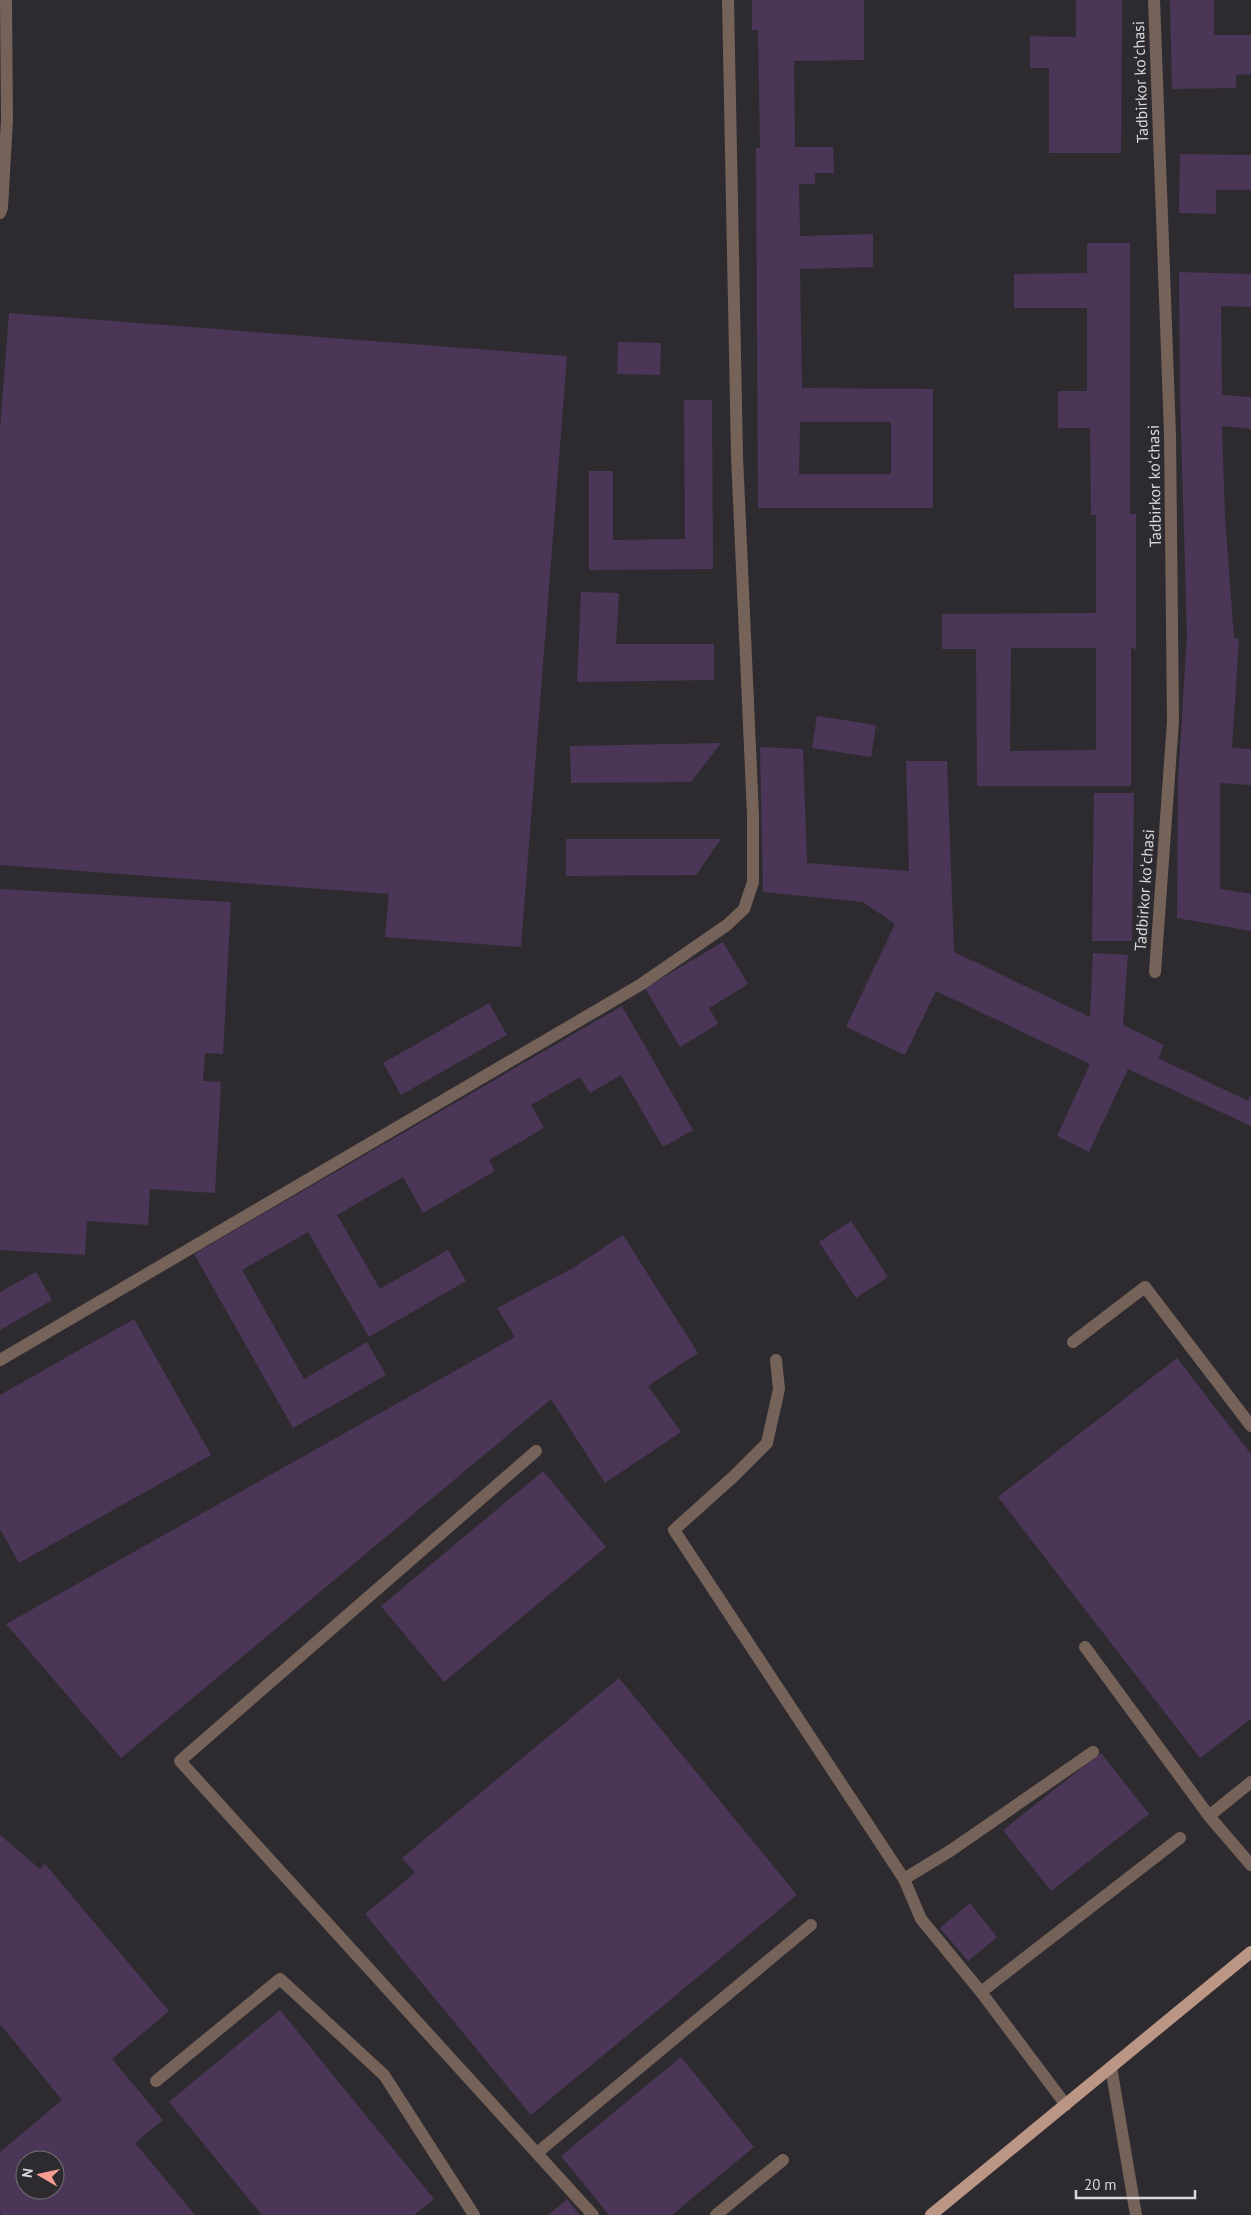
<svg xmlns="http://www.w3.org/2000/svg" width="1251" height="2215" font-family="'PT Sans',sans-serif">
<rect width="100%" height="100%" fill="#2d2b2f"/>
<!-- building -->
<g fill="#4b3658" fill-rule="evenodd">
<path d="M752,0H864V60L794,61L795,147H833L834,173H815V184H799L800,236L873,234V267L800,269L802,388L933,389V508H758L756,148H760L758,30H752ZM800,422H891V474H799Z"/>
<polygon points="1076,0 1122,0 1121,153 1049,153 1049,68 1030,68 1030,36 1076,37"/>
<polygon points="1170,0 1214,0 1214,35 1251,35 1251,74 1236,75 1236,88 1172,89"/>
<polygon points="1180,154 1251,155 1251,190 1216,190 1216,214 1179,213"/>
<path d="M1087,243H1130V514H1136V649L1131,648V786H977L976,649H942V614L1096,613V515H1091L1090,428H1058V391H1087V308H1014V274L1087,273ZM1011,648H1096V750L1010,751Z"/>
<polygon points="1179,272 1251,274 1251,307 1221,306 1222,395 1251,397 1251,429 1222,426 1225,517 1234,638 1239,639 1232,748 1251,749 1251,785 1220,783 1220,889 1251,894 1251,931 1177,918 1178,780 1187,637 1180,394"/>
<polygon points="9,313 567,356 521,947 385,937 389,894 0,865 0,430"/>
<polygon points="618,342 661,343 660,375 617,374"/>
<polygon points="684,400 712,400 713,569 589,570 589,471 613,471 613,540 685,539"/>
<polygon points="581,592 619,593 616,644 714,644 714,680 577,682"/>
<polygon points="817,716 876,725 871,757 812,748"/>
<polygon points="721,743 691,782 571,783 570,746"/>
<polygon points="760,747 803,749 807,863 909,871 906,761 947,761 954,952 1090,1017 1093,953 1128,955 1123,1025 1164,1045 1158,1058 1248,1101 1251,1095 1251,1126 1128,1069 1089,1152 1057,1136 1090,1064 936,991 905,1055 846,1027 895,924 863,902 763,892"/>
<polygon points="1094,793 1134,793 1132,941 1092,941"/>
<polygon points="566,839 721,839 696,875 566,876"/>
<polygon points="0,889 231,902 223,1054 205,1053 203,1081 221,1082 215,1193 150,1189 148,1225 87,1221 85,1255 0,1250"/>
<polygon points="723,942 748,984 709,1008 718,1024 680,1047 645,988"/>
<polygon points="489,1003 507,1035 401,1095 383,1063"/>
<polygon points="622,1006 693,1130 663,1147 621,1075 590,1093 580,1077 531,1105 544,1128 489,1160 495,1171 423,1213 403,1177 337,1215 380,1289 448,1250 466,1281 369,1337 308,1232 242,1270 304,1379 367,1342 386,1375 293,1428 194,1254"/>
<polygon points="851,1221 888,1277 856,1298 819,1242"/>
<polygon points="623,1235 698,1353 648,1386 681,1432 605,1483 551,1399 121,1758 6,1624 515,1337 497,1308 573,1268"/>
<polygon points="36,1272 52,1300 0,1330 0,1292"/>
<polygon points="134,1319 211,1455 19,1563 0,1529 0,1395"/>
<polygon points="1177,1358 1251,1454 1251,1719 1200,1758 998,1497"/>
<polygon points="543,1471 606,1547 444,1682 381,1606"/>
<polygon points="619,1678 797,1895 531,2115 365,1914 415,1873 402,1858"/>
<polygon points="1101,1753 1149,1814 1051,1891 1003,1830"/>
<path d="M0,1835L40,1869L45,1864L169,2011L112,2059L163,2120L135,2143L195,2215H2L0,2213V2152L62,2100L0,2024ZM25,2160H55V2190H25Z"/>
<polygon points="970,1903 997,1937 968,1961 940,1928"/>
<polygon points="280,2010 434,2199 414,2215 262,2215 169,2102"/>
<polygon points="681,2057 754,2147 672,2215 609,2215 561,2156"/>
<polygon points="567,2199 580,2215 548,2215"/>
</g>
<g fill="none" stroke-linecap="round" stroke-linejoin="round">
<!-- lane -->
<g stroke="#756259" stroke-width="12">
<polyline points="0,213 2,208 7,120 6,0"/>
<polyline points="1073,1342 1145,1287 1251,1426"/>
<polyline points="0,1360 640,985 727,925 744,909 753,882 753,815 737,456 728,0"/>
<polyline points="776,1360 779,1389 767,1443 733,1477 674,1530 904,1879 921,1919 981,1992 1066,2105"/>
<polyline points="536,1451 180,1761 593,2215"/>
<polyline points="1085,1647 1209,1816 1251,1865"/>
<polyline points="1209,1816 1251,1782"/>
<polyline points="904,1879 950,1851 1093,1752"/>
<polyline points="981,1992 1180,1838"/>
<polyline points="156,2081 280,1979 384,2075 474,2215"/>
<polyline points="537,2153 811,1925"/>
<polyline points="716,2215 783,2160"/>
</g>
<!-- street -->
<g stroke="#756259" stroke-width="12">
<polyline points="1154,0 1170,434 1173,721 1155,972"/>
<polyline points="1111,2067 1136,2215"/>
</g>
<!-- primary -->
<polyline stroke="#bc9685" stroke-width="12" points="931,2215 1251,1952"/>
</g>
<g text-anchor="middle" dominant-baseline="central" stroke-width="5" stroke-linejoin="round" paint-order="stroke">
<!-- street labels -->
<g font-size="16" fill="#d8d7d9" stroke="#2d2b2f">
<text transform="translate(1140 82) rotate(-92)">Tadbirkor koʻchasi</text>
<text transform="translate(1154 486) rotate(-91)">Tadbirkor koʻchasi</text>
<text transform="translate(1144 890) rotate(-86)">Tadbirkor koʻchasi</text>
</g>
</g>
<!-- north arrow -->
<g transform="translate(40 2175) rotate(279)"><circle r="24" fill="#2d2b2f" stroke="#717073"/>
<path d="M0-4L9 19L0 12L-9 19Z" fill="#f59c93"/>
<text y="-8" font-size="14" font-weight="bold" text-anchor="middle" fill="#d8d7d9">N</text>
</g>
<!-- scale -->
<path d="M1076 2190v8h119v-8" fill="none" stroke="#d8d7d9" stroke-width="2.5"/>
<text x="1084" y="2190" font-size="15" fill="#d8d7d9" stroke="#2d2b2f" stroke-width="4" paint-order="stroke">20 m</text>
</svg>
